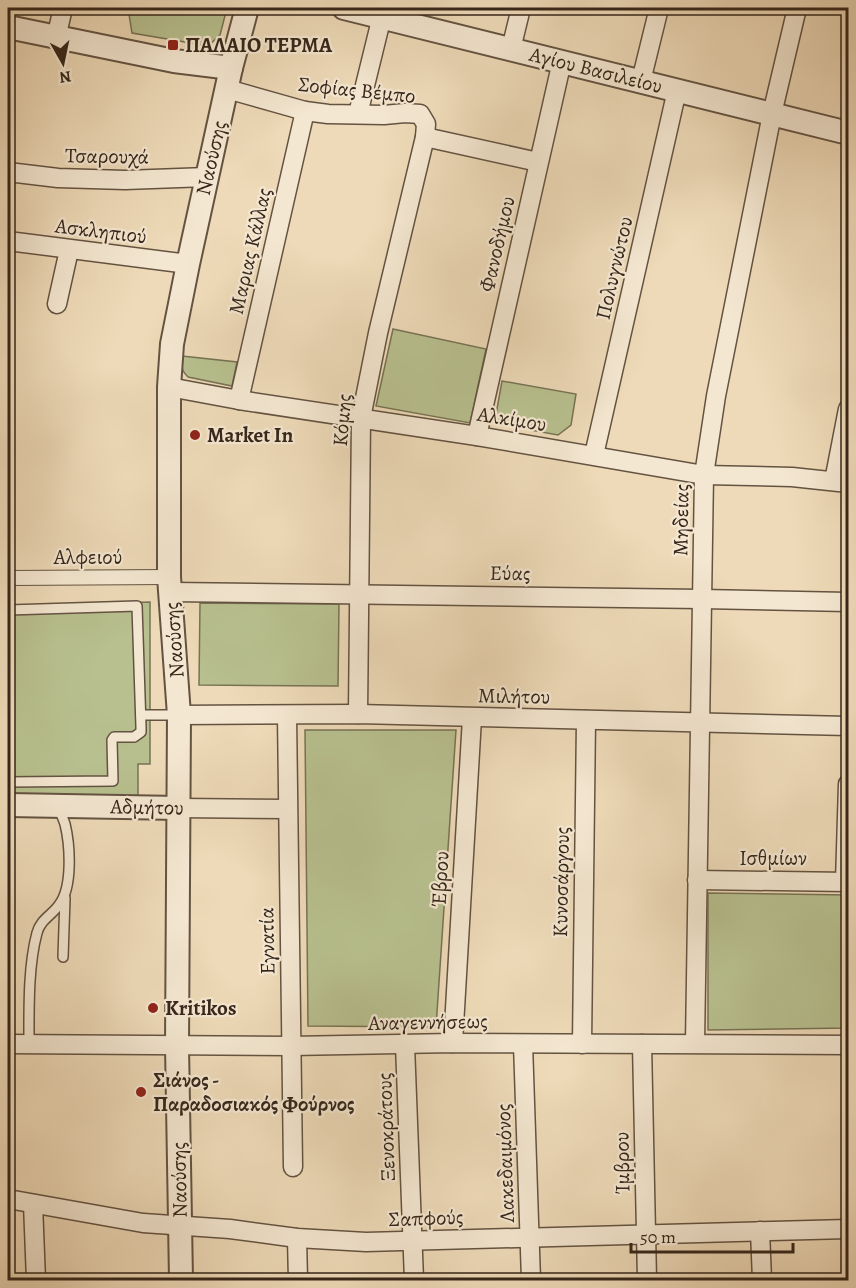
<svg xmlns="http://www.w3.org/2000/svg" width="856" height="1288" font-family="Alegreya,serif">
<rect width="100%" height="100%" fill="#eedab8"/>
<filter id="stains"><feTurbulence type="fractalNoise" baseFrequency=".00333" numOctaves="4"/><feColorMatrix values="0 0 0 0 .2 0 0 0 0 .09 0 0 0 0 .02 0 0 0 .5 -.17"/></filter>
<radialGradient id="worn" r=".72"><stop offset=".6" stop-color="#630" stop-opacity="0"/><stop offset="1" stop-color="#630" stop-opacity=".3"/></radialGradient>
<!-- green -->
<g fill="#b8c08f" stroke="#777354" stroke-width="1.5">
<polygon points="128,8 227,8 220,35 208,46 132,33"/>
<polygon points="393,329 486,349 470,423 376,406"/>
<path d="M182,356L237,362L232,386L188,377C181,370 181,366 182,356Z"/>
<polygon points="502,381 576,394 571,425 558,435 530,430 531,426 495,420"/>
<polygon points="150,602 150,764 138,764 138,796 8,794 8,606"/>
<polygon points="200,603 339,604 338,686 199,685"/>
<polygon points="305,730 456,730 436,1027 308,1026"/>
<polygon points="708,893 848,895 848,1028 708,1030"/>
</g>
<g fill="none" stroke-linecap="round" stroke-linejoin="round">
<!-- service casing -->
<g stroke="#645342" stroke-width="12">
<g id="service">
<polyline points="8,610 137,606 141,727 141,732 134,737 114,737 112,740 113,781 8,782"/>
<polyline points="141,715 179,715"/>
<polyline points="63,957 65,898"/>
<path d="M29,1044C29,1010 28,966 37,933C40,920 52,915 59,905C73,887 70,845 65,824C63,818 60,812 58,806"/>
</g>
</g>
<!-- pedestrian casing -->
<g stroke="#645342" stroke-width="16">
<polyline id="pedestrian" points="8,578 169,577"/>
</g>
<!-- minor casing -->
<g stroke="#645342" stroke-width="21">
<g id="minor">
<polyline points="56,38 63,8"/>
<polyline points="511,49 521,8"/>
<polyline points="641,81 659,8"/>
<polyline points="227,89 305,111 328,114 384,115 405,113 420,114 426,124 425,137 538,162"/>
<polyline points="358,114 384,8"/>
<polyline points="8,172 58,178 125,180 207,177"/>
<polyline points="8,241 188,264"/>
<polyline points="57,304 69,250"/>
<polyline points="169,387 239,400 477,436 704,475 792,477 848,483"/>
<polyline points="239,400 305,111"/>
<polyline points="477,436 562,61"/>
<polyline points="594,455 677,90"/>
<polyline points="834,481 848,409"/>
<polyline points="171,592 702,599 848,602"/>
<polyline points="358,714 361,418 378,333 425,137"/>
<polyline points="179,715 358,714 848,726"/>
<polyline points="287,715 293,1167"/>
<polyline points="179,808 287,809"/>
<polyline points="697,880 848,882"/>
<polyline points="845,882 848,784"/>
<polyline points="453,1043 472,718"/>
<polyline points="695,1043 704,475 716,396 772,114 797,8"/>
<polyline points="8,1044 291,1046 453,1043 848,1045"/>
<polyline points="523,1044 531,1280"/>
<polyline points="582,1044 586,720"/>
<polyline points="642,1044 647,1280"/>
<polyline points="405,1045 414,1280"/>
<polyline points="8,1199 143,1223 230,1229 297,1238 366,1242 848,1229"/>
<polyline points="33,1204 36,1280"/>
<polyline points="760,1231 762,1280"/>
<polyline points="297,1238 298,1280"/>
</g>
</g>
<!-- tertiary casing -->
<g stroke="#645342" stroke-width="26">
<g id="tertiary">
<polyline points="344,8 848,133"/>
<polyline points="8,27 174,61 231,68"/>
<polyline points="8,805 179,808"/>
<polyline points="181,1280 177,1046 179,715 169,577 169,387 172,344 188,264 231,68 247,8"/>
</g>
</g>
<!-- service -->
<use href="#service" stroke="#f4e7d1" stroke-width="9"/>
<!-- pedestrian -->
<use href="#pedestrian" stroke="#f4e7d1" stroke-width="14"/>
<!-- minor -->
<use href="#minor" stroke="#f4e7d1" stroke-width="18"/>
<!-- tertiary -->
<use href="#tertiary" stroke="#f4e7d1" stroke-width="22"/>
</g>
<!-- markers -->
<g fill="#8f2418" stroke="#f4e7d1" stroke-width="2">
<rect x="167" y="39" width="12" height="12" rx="3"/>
<circle cx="195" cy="435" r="6"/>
<circle cx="153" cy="1008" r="6"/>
<circle cx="141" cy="1092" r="6"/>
</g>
<g text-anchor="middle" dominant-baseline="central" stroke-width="4.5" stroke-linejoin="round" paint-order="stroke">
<!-- poi labels -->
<g font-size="21" font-weight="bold" fill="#36261a" stroke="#f4e7d1" text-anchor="start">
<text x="185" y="45">ΠΑΛΑΙΟ ΤΕΡΜΑ</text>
<text x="207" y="435">Market In</text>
<text x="165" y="1008">Kritikos</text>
<text x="153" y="1080">Σιάνος -<tspan x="153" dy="24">Παραδοσιακός Φούρνος</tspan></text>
</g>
<!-- street labels -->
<g font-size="21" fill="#36261a" stroke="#f4e7d1">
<text transform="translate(596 70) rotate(14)">Αγίου Βασιλείου</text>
<text transform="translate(357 90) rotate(6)">Σοφίας Βέμπο</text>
<text transform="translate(107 156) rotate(1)">Τσαρουχά</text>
<text transform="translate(211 158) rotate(-77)">Ναούσης</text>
<text transform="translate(101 231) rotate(7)">Ασκληπιού</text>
<text transform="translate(497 244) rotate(-77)">Φανοδήμου</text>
<text transform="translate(250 251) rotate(-77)">Μαριας Κάλλας</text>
<text transform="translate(614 268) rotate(-77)">Πολυγνώτου</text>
<text transform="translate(512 419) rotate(9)">Αλκίμου</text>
<text transform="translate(342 420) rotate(-85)">Κόμης</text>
<text transform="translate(681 520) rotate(-89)">Μηδείας</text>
<text x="88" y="557">Αλφειού</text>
<text transform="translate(510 573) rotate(1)">Εύας</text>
<text transform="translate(174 640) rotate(-94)">Ναούσης</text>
<text transform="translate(514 696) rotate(1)">Μιλήτου</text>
<text transform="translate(147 807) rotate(1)">Αδμήτου</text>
<text x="773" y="858">Ισθμίων</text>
<text transform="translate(440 879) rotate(-87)">Έβρου</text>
<text transform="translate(561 882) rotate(-89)">Κυνοσάργους</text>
<text transform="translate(267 941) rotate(-91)">Εγνατία</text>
<text transform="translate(428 1022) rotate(-1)">Αναγεννήσεως</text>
<text transform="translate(386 1127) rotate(-92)">Ξενοκράτους</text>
<text transform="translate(505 1163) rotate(-92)">Λακεδαιμόνος</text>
<text transform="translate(622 1163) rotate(-91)">Ίμβρου</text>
<text transform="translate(179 1180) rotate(-91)">Ναούσης</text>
<text transform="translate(426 1218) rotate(-2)">Σαπφούς</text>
</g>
</g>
<!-- margin -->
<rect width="856" height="1288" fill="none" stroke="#eedab8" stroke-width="30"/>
<rect x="9" y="9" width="838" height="1270" fill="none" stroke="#36261a" stroke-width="3"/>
<rect x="15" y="15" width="826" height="1258" fill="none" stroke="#36261a" stroke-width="1.5"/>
<!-- north arrow -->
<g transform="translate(63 63) rotate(171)" stroke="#f4e7d1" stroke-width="4.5" paint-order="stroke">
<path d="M0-4.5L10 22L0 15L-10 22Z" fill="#36261a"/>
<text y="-9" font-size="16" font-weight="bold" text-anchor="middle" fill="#36261a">N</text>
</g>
<!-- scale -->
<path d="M631 1243v9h162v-9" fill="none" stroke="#36261a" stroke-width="3"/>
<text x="640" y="1243" font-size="18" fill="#36261a" stroke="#f4e7d1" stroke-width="4.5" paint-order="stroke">50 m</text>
<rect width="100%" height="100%" filter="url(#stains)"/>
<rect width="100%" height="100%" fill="url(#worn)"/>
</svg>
